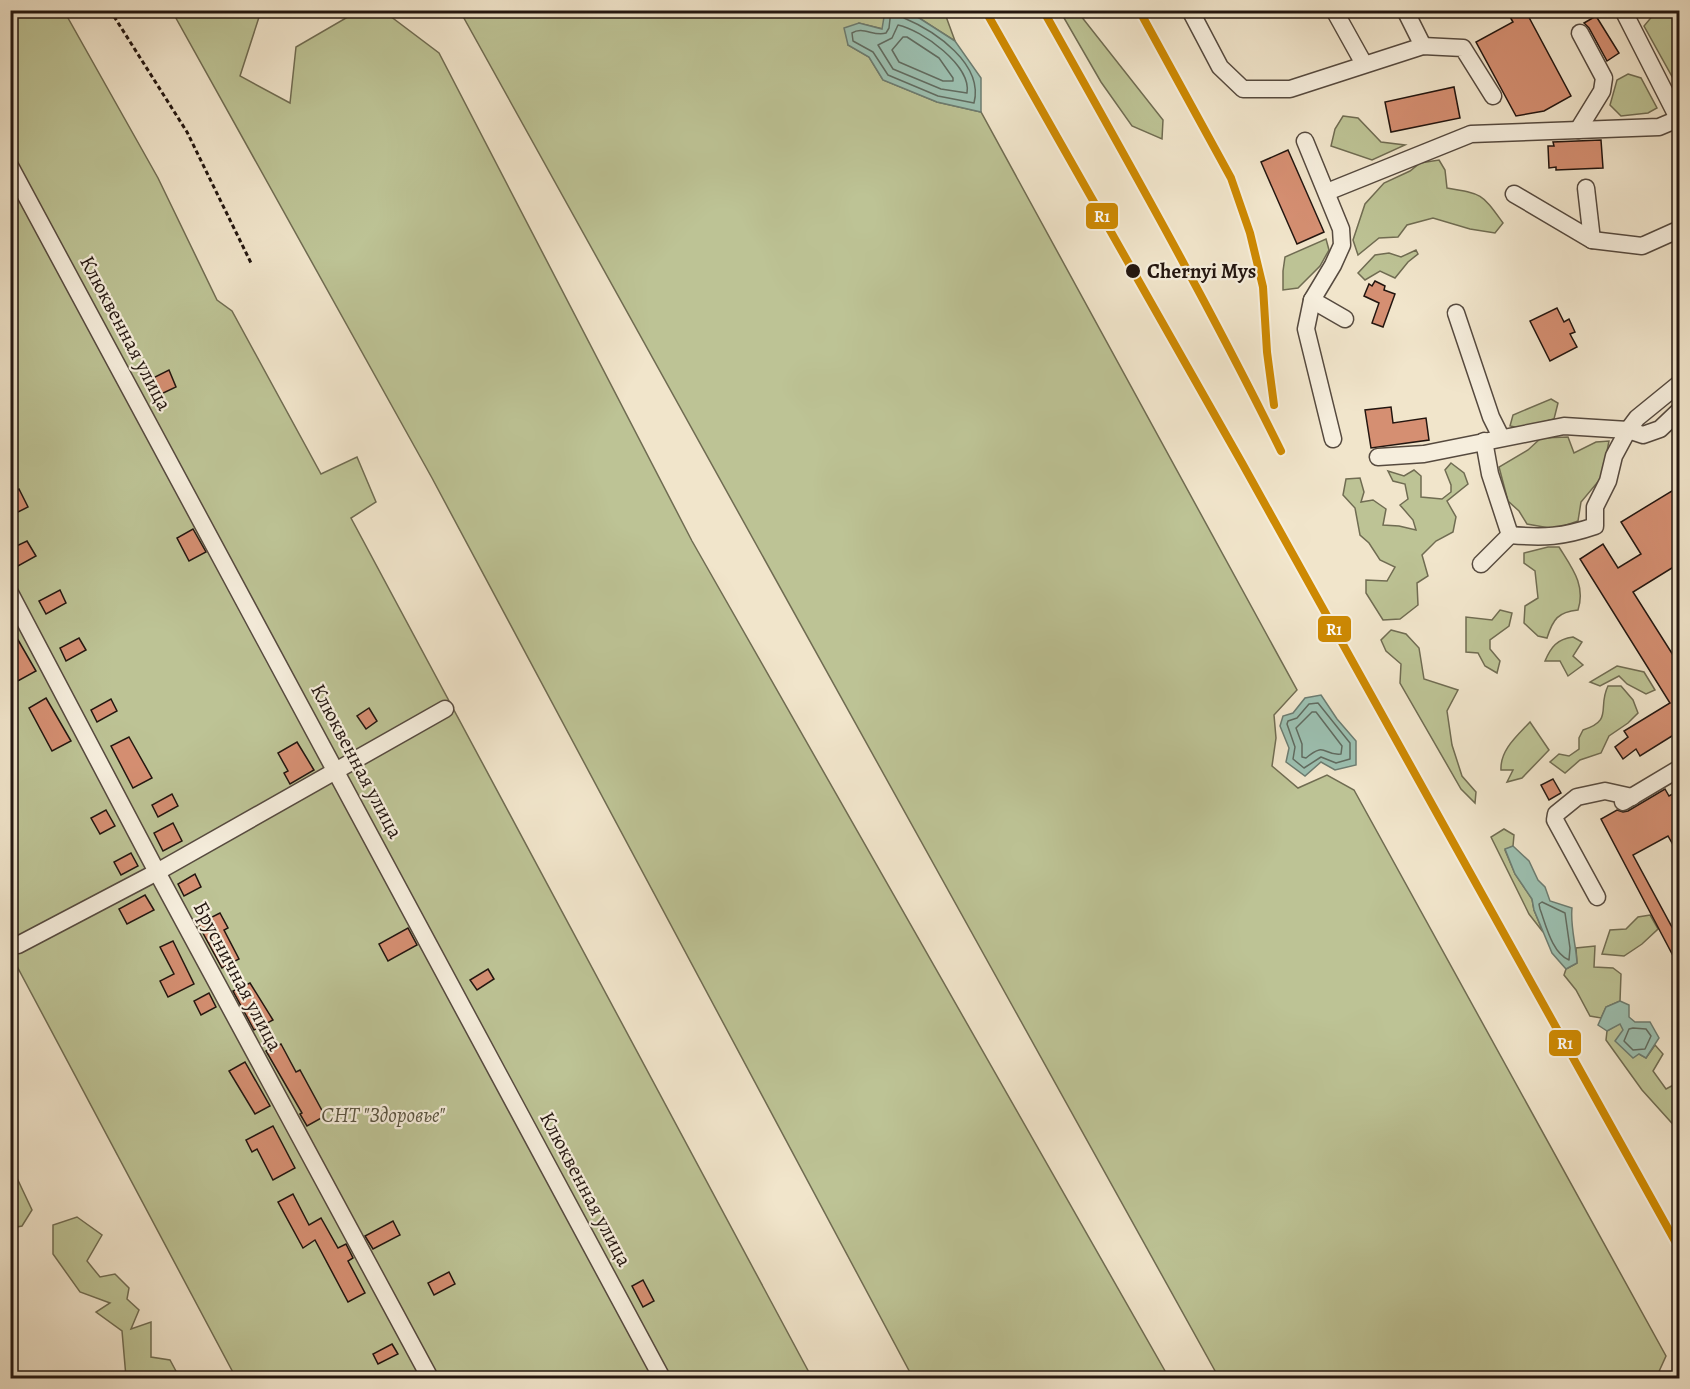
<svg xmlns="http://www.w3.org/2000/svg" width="1690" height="1389" font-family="Alegreya,serif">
<rect width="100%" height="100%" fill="#f1e5cb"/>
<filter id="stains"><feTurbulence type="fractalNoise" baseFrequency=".00333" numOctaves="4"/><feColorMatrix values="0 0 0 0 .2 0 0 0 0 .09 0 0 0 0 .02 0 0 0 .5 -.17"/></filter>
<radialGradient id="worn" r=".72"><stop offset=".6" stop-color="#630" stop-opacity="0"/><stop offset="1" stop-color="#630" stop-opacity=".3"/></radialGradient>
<!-- green -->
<g fill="#bdc395" stroke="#706c52" stroke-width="1.5">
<polygon points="10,11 64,11 158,178 217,300 232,311 321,474 357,457 376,502 351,518 812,1378 236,1378 11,955"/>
<polygon points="172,11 261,11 240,76 290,103 296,47 358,11 382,10 439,53 692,541 1169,1378 913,1378 432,478"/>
<polygon points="460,11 885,11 883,29 859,23 848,45 869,57 883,80 937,102 981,112 1297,690 1274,715 1276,738 1272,766 1298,788 1327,775 1354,790 1666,1356 1656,1378 1219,1378"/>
<polygon points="898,11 944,11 955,41 916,16"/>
<polygon points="1060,11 1077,11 1163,120 1162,139 1132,126 1101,82"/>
<polygon points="1660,11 1679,11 1679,89 1644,26 1654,14"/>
<polygon points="1628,74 1641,78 1657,108 1648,113 1621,116 1610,105 1617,80"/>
<polygon points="1343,116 1358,118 1381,142 1405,145 1372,160 1331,146 1335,129"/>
<path d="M1439,160L1445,170L1447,188C1483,194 1482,194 1503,223L1495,233L1470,229L1433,218L1407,225L1398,237L1379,238L1358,255L1353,240L1365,204L1384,183L1410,171L1420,163Z"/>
<polygon points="1326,239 1329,250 1320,266 1298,288 1283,290 1283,271 1285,257"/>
<polygon points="1416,250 1418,254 1408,262 1395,278 1380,271 1365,280 1358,273 1375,255 1389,253 1401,257"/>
<polygon points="1551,399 1558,403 1554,419 1520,428 1510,426 1513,415"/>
<polygon points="1568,437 1574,453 1596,442 1609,441 1602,477 1581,502 1578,521 1555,529 1527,524 1519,511 1508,501 1499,467 1528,450 1541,438"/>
<polygon points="1451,463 1464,473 1468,484 1447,501 1456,517 1453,532 1436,541 1422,555 1428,576 1417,583 1418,605 1400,619 1383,620 1366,593 1366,580 1387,581 1395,567 1380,560 1369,543 1360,535 1355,508 1343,495 1346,479 1360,478 1364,492 1361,502 1373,500 1386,509 1383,525 1399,526 1416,530 1413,520 1400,505 1408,499 1405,484 1393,481 1388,471 1404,476 1414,470 1421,476 1421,497 1442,499 1451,492 1451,485 1445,470"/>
<path d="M1548,547H1559C1572,568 1586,585 1578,610C1558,612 1553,619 1547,638L1538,636L1524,623L1525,606L1538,598L1535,571L1524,563V553Z"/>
<polygon points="1500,610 1512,613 1509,626 1490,640 1490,649 1500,661 1497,673 1485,666 1478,653 1466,652 1466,617 1492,620"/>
<polygon points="1391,630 1406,634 1419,648 1424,679 1458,690 1447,711 1452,745 1462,776 1476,792 1475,803 1461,789 1400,683 1401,664 1386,651 1381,640"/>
<path d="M1573,637L1582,642L1573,656L1583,665L1568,676L1560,661H1545C1551,647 1557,639 1573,637Z"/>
<polygon points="1617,666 1644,672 1655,690 1646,694 1627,684 1619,676 1600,686 1590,682"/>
<path d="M1608,686H1621L1633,700L1638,713L1628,723L1609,736L1601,753L1580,760L1565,773L1550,762L1559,754L1569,756L1579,749V738L1583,730C1614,720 1597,708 1608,686Z"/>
<path d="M1530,722L1549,750L1522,778L1507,782L1513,770H1501C1500,750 1517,736 1530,722Z"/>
<polygon points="1504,829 1514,835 1513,846 1505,850 1515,874 1532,899 1534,910 1543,932 1529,914 1491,837"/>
<polygon points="1650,915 1658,929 1642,944 1624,956 1602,954 1610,930 1626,929 1638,917"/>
<polygon points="1595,946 1594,967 1613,968 1621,974 1620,1001 1606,1007 1601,1018 1590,1016 1576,990 1564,975 1566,969 1577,963 1576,948"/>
<polygon points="1620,1023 1639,1054 1646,1058 1655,1045 1663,1054 1653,1071 1666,1089 1679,1082 1679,1131 1642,1090 1606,1040 1607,1031"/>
<polygon points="16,1176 32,1210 22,1226 11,1228 11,1177"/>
<polygon points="77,1217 102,1235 87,1261 100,1277 115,1274 129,1288 127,1299 139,1310 131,1329 151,1322 151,1357 170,1360 177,1373 172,1378 126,1377 122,1331 96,1312 110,1303 80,1292 53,1254 53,1225"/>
</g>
<!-- water -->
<g fill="#9cc0b1" stroke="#6c7c71" stroke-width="1.5">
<polygon points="885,11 898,11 916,16 955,41 981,78 981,112 937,102 883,80 869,57 848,45 844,28 859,23 882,29"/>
<polygon points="1321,695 1337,719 1356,741 1356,765 1335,770 1321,762 1305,776 1286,762 1289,748 1280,726 1283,716 1293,713 1305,698"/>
<path d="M1513,846L1529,861L1538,880L1545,887L1550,901L1572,908C1570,926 1576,944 1577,963L1566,969L1552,953L1534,910L1532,899L1515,874L1505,849Z"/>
<polygon points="1620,1001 1629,1005 1629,1017 1635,1022 1650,1022 1659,1038 1646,1058 1639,1054 1633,1058 1615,1041 1623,1030 1620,1024 1607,1031 1598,1025 1606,1007"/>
</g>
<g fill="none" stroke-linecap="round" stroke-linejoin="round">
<!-- shore -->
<g stroke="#606b60" stroke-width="1.5">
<path d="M891,10L889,28L886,33C874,37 863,26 852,33L853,41L873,52L888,75L938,96L974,103C984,64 935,31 904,18L901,10"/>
<path d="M898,25C922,30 972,66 967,93L941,89L893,69L878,45L892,38Z"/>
<polygon points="903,37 907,37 939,58 953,78 953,81 943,81 899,62 892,50"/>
<polygon points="1318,703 1350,743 1350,759 1336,763 1321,757 1304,768 1293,759 1295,747 1287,724 1288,721 1297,718 1309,704"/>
<path d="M1312,712H1316L1342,746L1341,754C1323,756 1326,741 1306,758L1302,757V744L1296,728Z"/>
<path d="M1542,902L1565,913L1570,948L1569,960C1552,953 1546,925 1540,909L1539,904Z"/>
<polygon points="1633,1028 1646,1029 1651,1036 1645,1049 1633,1050 1624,1041 1629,1029"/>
</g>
</g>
<!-- building -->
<g fill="#d58f72" stroke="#231610" stroke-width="1.5">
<polygon points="1506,10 1525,10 1571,96 1544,111 1516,116 1476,42 1513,22"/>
<polygon points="1596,16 1619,53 1607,61 1589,28 1584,23"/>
<polygon points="1454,87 1460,118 1391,132 1385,102"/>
<polygon points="1601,140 1603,168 1556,170 1556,167 1549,168 1548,146 1554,146 1553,142"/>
<polygon points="1288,150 1324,232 1297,244 1261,162"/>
<polygon points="1375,281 1385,286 1384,290 1395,294 1383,327 1372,323 1379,303 1364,296 1369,284 1372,286"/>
<polygon points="1557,308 1564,322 1569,319 1575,332 1570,334 1577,347 1550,361 1530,321"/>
<polygon points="169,370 176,387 157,396 149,380"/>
<polygon points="1391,407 1393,423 1426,418 1429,440 1371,448 1365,410"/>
<polygon points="1680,486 1680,563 1633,592 1680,666 1680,731 1640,756 1636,749 1623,759 1615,747 1628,737 1624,731 1670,703 1580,559 1603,544 1618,568 1641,554 1621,522"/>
<polygon points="19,489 28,507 10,516 10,494"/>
<polygon points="193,529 206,552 189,561 177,538"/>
<polygon points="27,541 36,556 18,566 10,549"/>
<polygon points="60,590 66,603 46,614 39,601"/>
<polygon points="10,626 36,671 16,682 10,671"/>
<polygon points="79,638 86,650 66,661 60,648"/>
<polygon points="46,698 71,741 52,751 29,708"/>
<polygon points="111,699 117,711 97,722 91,710"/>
<polygon points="369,708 377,721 366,729 357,716"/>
<polygon points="129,737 152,778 133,788 111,746"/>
<polygon points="297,742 314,770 290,784 284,773 288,771 278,753"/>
<polygon points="1553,779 1561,793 1549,800 1541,785"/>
<polygon points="1665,789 1669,796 1680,790 1680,857 1668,836 1633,855 1680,942 1680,969 1601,819 1617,810 1623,812 1628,811"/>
<polygon points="172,794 178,806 158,817 152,805"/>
<polygon points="106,810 115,826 100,834 91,818"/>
<polygon points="173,823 182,841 163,851 154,833"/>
<polygon points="131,853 138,866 121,875 114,862"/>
<polygon points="195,874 201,887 184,896 178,884"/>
<polygon points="145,895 154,910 127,924 119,909"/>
<polygon points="220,913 228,928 224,930 239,959 222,968 198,924"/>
<polygon points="408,928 417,945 388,961 379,944"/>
<polygon points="173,941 194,984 168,997 160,981 174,974 160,947"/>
<polygon points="488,969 494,979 477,990 470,980"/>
<polygon points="250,983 273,1020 254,1030 233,991"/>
<polygon points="209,993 216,1007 201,1015 194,1001"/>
<polygon points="281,1044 296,1072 300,1070 325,1116 307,1126 300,1114 302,1113 266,1051"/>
<polygon points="245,1062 270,1106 255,1114 229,1071"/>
<polygon points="273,1126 295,1168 273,1180 257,1149 252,1152 246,1140"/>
<polygon points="293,1194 309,1225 321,1218 338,1248 346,1244 353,1258 348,1261 365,1293 348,1302 315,1240 303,1248 278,1202"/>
<polygon points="393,1221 400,1235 373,1249 365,1236"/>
<polygon points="449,1272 455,1284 434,1295 428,1283"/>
<polygon points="643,1280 654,1301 643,1307 632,1286"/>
<polygon points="392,1344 398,1354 378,1364 373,1354"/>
</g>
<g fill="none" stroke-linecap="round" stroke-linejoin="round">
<!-- minor casing -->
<g stroke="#564a3f" stroke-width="19">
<g id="minor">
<polyline points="1190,10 1220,67 1243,89 1290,89 1423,46 1463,48 1493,96"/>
<polyline points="1334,10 1364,64"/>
<polyline points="1405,10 1423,46"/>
<polyline points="1623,10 1680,122"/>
<polyline points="1578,130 1602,91 1604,78 1580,33"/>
<polyline points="1305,141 1341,229 1342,245 1333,265 1312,300 1306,329 1333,439"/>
<polyline points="10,166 662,1378"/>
<polyline points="1586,188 1592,240"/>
<polyline points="1327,192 1471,134 1659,127 1678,119"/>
<polyline points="1514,194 1592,240 1642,246 1680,229"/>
<polyline points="1312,300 1345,319"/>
<polyline points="1456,313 1491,417 1501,437"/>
<polyline points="1484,441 1490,474 1510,535"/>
<polyline points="1378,457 1424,454 1564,426 1628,430 1643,435 1660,429 1680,410"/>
<path d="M1510,535C1544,538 1563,537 1595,526V507L1608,481L1614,456L1628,430L1637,418L1680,383"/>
<polyline points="1481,564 1510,535"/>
<polyline points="10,593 157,872 430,1378"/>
<polyline points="1623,802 1680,768"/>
<polyline points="1597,897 1555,820 1556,814 1577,797 1605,791 1632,797"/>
<polyline points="18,945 157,872 445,709"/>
</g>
</g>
<!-- path -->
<polyline stroke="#231610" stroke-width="3" stroke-dasharray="4.5 3" stroke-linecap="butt" points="110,10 187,132 252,265"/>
<!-- minor -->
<use href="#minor" stroke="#f6eedd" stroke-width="16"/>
<!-- rail-1 casing -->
<g stroke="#f6eedd" stroke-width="12">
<g id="rail-1">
<polyline points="985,10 1242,463 1680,1250"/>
<path d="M1043,10C1125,156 1207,301 1281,451"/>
<polyline points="1139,10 1231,178 1250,233 1263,287 1267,352 1274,405"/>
</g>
</g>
<!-- rail-1 -->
<use href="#rail-1" stroke="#cd8903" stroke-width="8"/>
</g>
<!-- markers -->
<circle fill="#231610" stroke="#f6eedd" stroke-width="2" cx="1133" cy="271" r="8"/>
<g text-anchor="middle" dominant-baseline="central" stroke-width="4.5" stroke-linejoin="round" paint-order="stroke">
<!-- stop labels -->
<g font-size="21" font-weight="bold" fill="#231610" stroke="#f6eedd" text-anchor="start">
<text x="1147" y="271">Chernyi Mys</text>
</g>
<!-- street labels -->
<g font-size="21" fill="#231610" stroke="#f6eedd">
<text transform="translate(126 333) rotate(62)">Клюквенная улица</text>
<text transform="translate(357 761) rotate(62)">Клюквенная улица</text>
<text transform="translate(238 976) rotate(62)">Брусничная улица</text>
<text transform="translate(586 1189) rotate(62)">Клюквенная улица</text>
</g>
<!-- park labels -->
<g font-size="21" font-style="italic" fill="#59533f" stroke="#f6eedd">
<text x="383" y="1115">СНТ "Здоровье"</text>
</g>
</g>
<g stroke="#f6eedd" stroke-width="2">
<rect x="1085" y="202" width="34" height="28" rx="6" fill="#cd8903"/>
<rect x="1317" y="615" width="35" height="28" rx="6" fill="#cd8903"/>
<rect x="1548" y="1029" width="34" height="28" rx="6" fill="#cd8903"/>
</g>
<g font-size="16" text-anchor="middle" font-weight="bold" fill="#fff">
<text x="1102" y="222">R1</text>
<text x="1334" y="635">R1</text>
<text x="1565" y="1049">R1</text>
</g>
<!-- margin -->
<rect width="1690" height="1389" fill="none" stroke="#f1e5cb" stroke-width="36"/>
<rect x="12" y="12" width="1666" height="1365" fill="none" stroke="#231610" stroke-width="3"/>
<rect x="18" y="18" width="1654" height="1353" fill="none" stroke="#231610" stroke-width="1.5"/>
<rect width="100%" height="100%" filter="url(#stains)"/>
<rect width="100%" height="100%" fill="url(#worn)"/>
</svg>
